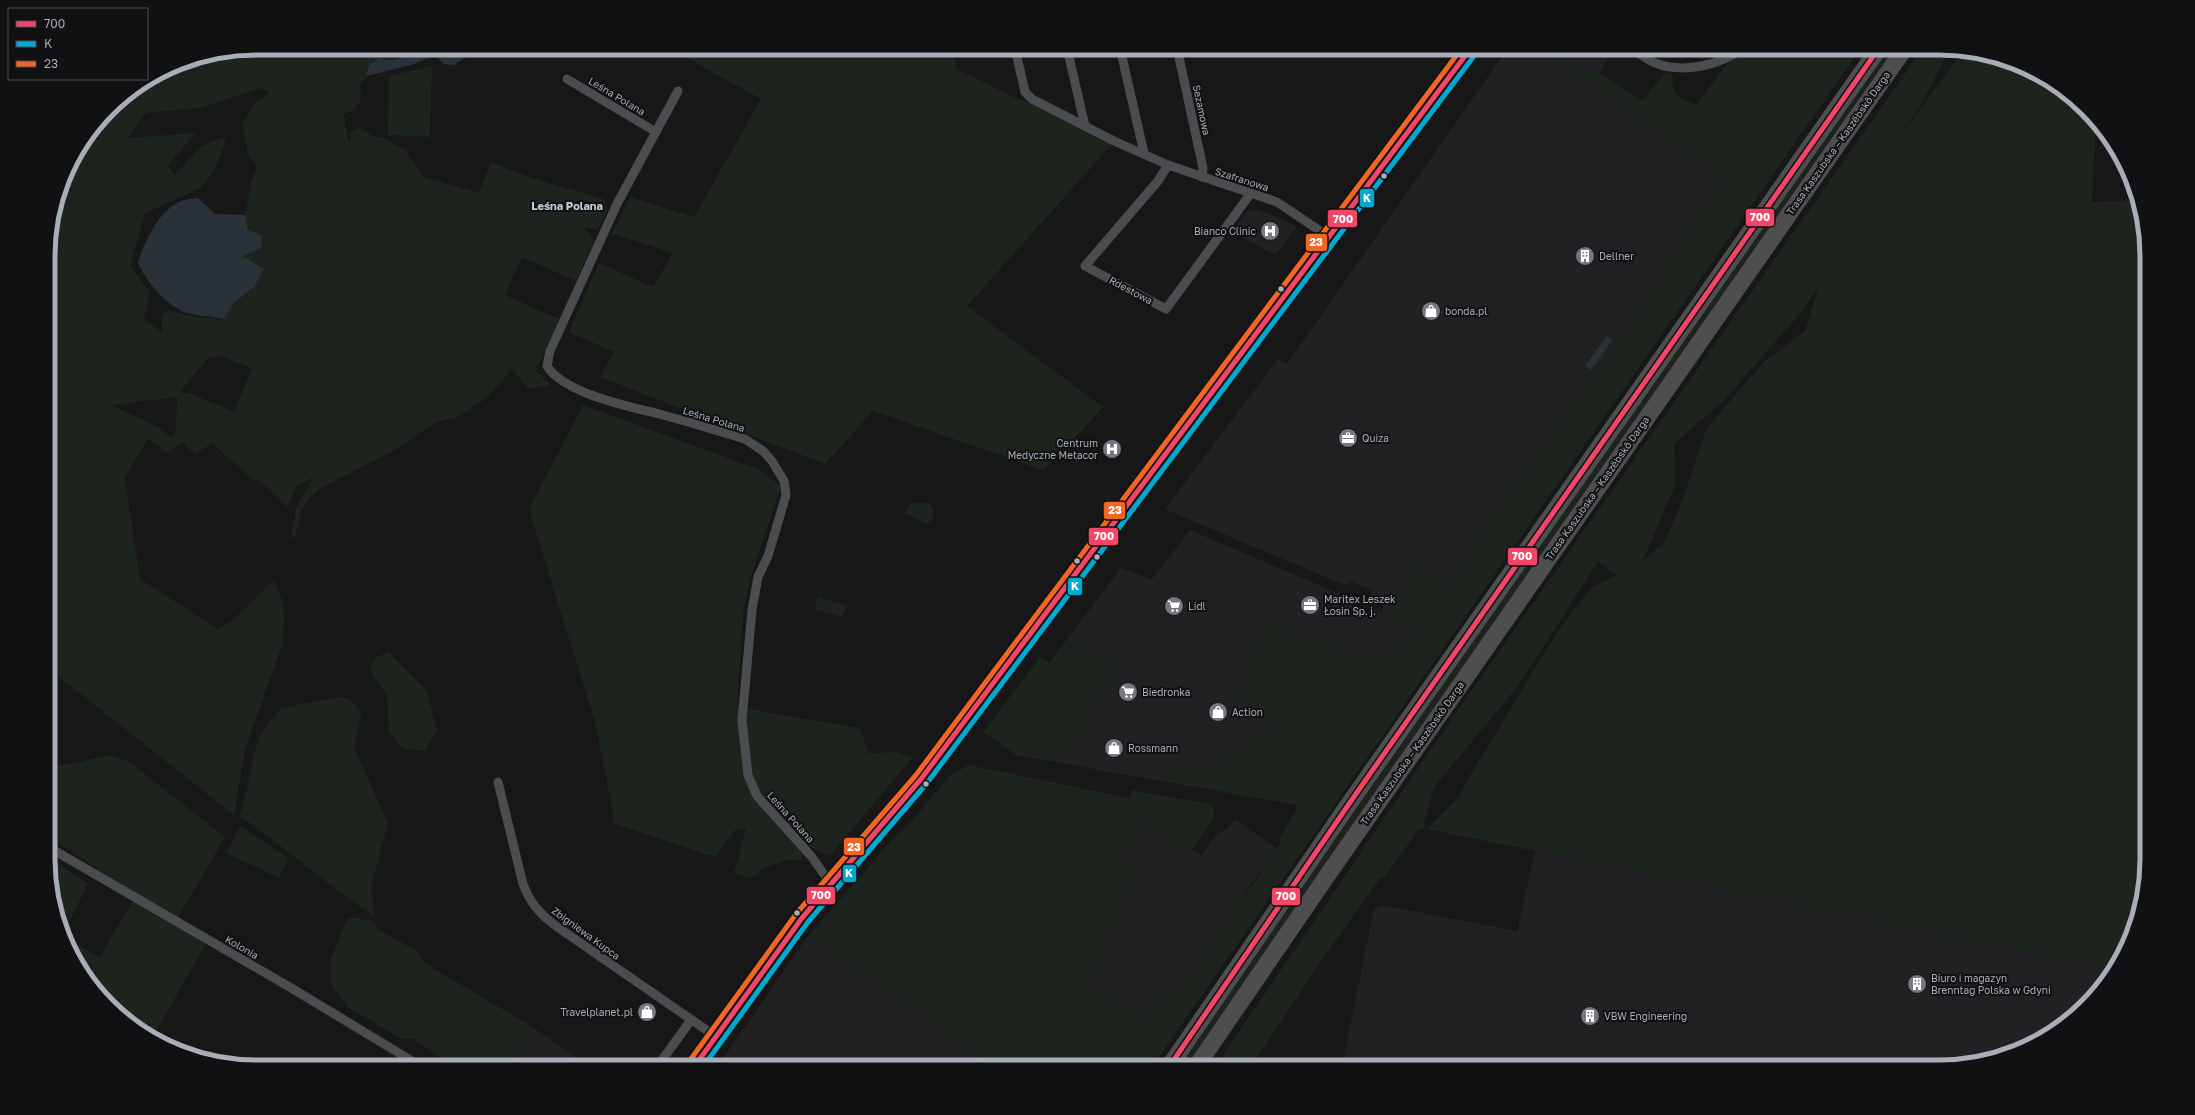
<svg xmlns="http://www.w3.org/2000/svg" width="2195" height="1115" font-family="'Golos Text',sans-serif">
<rect width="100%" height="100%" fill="#171717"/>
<!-- built -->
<g fill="#212123">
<polygon points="1508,48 1539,48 1719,175 1717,187 1688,229 1683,239 1622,334 1546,439 1466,556 1457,586 1412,564 1391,605 1372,597 1371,590 1352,582 1344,585 1165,509 1278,359 1287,364"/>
<polygon points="1551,48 1616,48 1599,72 1587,72"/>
<polygon points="1256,209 1297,226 1276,255 1231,232 1247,211"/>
<polygon points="1190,530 1340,594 1342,601 1369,612 1371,608 1415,627 1408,642 1382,661 1263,619 1283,720 1197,772 1163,773 1161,781 1060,763 1091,722 1084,716 1123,664 1064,643 1121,568 1152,579"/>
<polygon points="1235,819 1276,848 1240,901 1236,899 1228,910 1232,913 1172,997 1162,991 1147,1015 1088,991 1136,871 1122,861 1146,823 1152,825 1155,830 1190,854 1193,850 1201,855 1218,833 1228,828"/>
<polygon points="1535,851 2114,969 2095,996 2054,1032 2006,1056 1952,1067 1342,1067 1374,908 1382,905 1517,931"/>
<polygon points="808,936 996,1067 717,1067"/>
<polygon points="531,1026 579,1059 590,1067 507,1067"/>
</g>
<!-- green -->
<g fill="#1d241e" fill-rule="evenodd">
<path d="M256,48H421C407,54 394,65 379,57L370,65L366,73L369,76L360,84C363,100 359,109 344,114L348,140H351L350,133L359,127L373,136L381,137L404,149L424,177L479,193L491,162L532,178L603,199L608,209L598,230L584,227L594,240L576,281L522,257L505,295L559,319L536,371L549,383L550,386L528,388L512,369L488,397L459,416L436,422L395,450L317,490L302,508L295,538L291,537L296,508L314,477L297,486L287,508L258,479L255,482L212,443L196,454L190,451L183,442L168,453L148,439L125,477L140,579L218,629L233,620L274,580L283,603L284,619L282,645L245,750L234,815L49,669V650L53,643L49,640L48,242L63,189L73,192L66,176L70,164L119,100L177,64ZM261,88L269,93L257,101L242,124L248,156L257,166L250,187L245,215L248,230L242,256L254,287L234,303L224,319L194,317L168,310L161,315L162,332L144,319L150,292L130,266L145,213L201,188L215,170L227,136L201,146L175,175L168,165L196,133L127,138L146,113L201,108ZM218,355L252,368L234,412L189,393L180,392L208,358H215ZM177,397L176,431L172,438L160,428L112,405Z"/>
<polygon points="669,48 951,48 957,69 1020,100 1039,106 1113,143 967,306 1103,407 1059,455 1043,470 873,411 825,464 600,377 614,352 569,332 599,263 653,287 673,253 612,234 630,197 694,217 761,99"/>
<path d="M1539,48H1551L1586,72H1599L1642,101L1663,75L1666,72L1671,73C1674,78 1672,82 1673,88C1675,98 1689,103 1697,104L1726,65L1752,48H1861L1152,1067H996L808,936L900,831L913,820L949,776L969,765L1129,798L1132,790L1211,804L1214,809V817L1190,854L1155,830L1152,825L1146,823L1122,861L1136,870L1088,991L1147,1015L1162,990L1172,997L1232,913L1228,910L1236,898L1241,901L1262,871L1261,870L1281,842L1278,840L1296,810L1297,805L1161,781L1163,773L1183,766L1197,772L1283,720L1233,702L1263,619L1382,661L1408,642L1415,627L1381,612L1385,603L1391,605L1412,564L1457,586L1466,556L1546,439L1622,334L1683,239C1693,217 1715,199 1719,175Z"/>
<polygon points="1887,48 1894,48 1333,853 1186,1067 1180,1065 1307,880"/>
<path d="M1923,48L1950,49L1922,103L1896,142L1960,55L1986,54L2031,69L2076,99L2096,122L2092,202L2138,200L2145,229L2147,859C2143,900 2137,934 2114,969L1427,829L1460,795L1472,772L1559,629L1592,587L1617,575L1598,562L1518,686L1434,787L1423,829H1419L1385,877H1381L1319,964L1251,1067H1215L1453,717ZM1818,288L1805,331L1764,362L1706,429L1684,496L1664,543L1643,560L1675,486L1674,444L1722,402L1800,314Z"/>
<polygon points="432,66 430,137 388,135 389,76"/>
<polygon points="583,405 758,469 781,486 752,574 744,606 737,707 860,728 868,753 897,752 913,757 830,856 804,844 802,861 787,860 767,867 750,878 734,873 746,829 736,829 716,856 705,854 615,824 596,726 529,509"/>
<polygon points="923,502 930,504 933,509 933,519 928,524 904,513 910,504"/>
<polygon points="818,597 846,605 842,617 816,610 815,607"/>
<polygon points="1064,643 1123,664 1084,716 1091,722 1060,763 1016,755 983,732 1041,656 1049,663"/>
<polygon points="389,652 427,691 437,730 424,751 402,748 389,731 387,695 373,676 370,666 377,657"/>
<path d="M337,697L348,698L362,712L354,747L388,823L371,888L375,917C329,885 286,849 240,816L259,736L281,708Z"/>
<polygon points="107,755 128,761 225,837 177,919 137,895 50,837 50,766 75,763"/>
<polygon points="240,826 288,858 279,878 226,853"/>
<polygon points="50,857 88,884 63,934 50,886"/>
<polygon points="133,900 206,944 152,1038 129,1024 91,985 64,938 100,957"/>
<polygon points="348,917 374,921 379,930 417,951 426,964 531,1026 507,1067 453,1067 414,1039 402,1039 348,1007 331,984 329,964"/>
<polygon points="400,1059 414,1067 392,1067 394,1060"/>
</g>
<!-- water -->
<g fill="#2a3239">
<path d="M421,48H476L477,50L454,65L443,64L435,55L414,64L367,76L366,73L370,65L379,57C394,65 407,54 421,48Z"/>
<path d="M198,198L215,214L245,215L248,230L262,235L261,248L242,256L264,269L254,287L234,303L224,319C212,316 198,316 187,313C167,306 145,281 138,262C146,240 157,213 179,202C184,199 192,199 198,198Z"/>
<polygon points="1607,336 1612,340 1591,370 1585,366"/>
</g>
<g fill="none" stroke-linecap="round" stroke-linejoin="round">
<!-- minor -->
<g stroke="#4b4c50" stroke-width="9">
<polyline points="1015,48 1025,92 1032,99 1114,141 1168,165 1277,202 1329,237"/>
<polyline points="1067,48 1085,126"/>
<polyline points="1120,48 1144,153"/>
<polyline points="1177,48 1203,168 1202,177"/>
<path d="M1631,48C1639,53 1646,59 1655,63C1684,74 1720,65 1744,48"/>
<polyline points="567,79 656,132"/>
<path d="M678,91L617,204L550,351L547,366C564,394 632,407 663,415C690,422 717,431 745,439L763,451L772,461L784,481L786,495L768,556L758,577L752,610L742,720L748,775L757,796L811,856L831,884"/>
<polyline points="1168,165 1158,181 1085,266 1166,309 1251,193"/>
<path d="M498,782L523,884C530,903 540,914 556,926L715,1036"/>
<polyline points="50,848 293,989 422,1067"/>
<polyline points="657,1067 691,1020"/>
</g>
<!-- tertiary -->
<polyline stroke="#4b4c50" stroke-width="12" points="694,1067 802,918 921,779 1471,48"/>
<!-- motorway -->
<g stroke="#4e4e51" stroke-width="17">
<polyline points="1169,1067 1351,801 1879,48"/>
<polyline points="1196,1067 1329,873 1905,48"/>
</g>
<!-- bus-1 casing -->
<g stroke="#111113" stroke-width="8">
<g id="bus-1">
<polyline points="694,1067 802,918 921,779 1471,48"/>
<polyline points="1169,1067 1351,801 1879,48"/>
</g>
</g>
<!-- bus-2 casing -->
<g stroke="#111113" stroke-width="8">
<polyline id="bus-2" points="703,1067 808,922 927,783 1477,52"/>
</g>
<!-- bus-3 casing -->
<g stroke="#111113" stroke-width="8">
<polyline id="bus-3" points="688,1063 796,914 916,775 1462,48"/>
</g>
<!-- bus-1 -->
<use href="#bus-1" stroke="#f34667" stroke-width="5"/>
<!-- bus-2 -->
<use href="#bus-2" stroke="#00a9ce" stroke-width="5"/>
<!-- bus-3 -->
<use href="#bus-3" stroke="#f26522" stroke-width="5"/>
</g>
<!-- icons -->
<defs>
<g id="hospital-disc" transform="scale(1)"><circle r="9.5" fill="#757880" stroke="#111113"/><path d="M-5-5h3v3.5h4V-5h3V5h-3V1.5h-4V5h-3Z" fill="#fff"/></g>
<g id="building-disc" transform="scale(1)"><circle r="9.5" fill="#757880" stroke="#111113"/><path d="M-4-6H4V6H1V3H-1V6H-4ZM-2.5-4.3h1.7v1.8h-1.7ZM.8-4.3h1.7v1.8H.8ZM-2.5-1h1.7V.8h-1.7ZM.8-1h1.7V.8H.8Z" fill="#fff"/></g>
<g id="shop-disc" transform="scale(1)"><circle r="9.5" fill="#757880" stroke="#111113"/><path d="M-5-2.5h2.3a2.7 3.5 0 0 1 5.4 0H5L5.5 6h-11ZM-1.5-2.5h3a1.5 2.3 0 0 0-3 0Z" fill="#fff"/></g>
<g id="office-disc" transform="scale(1)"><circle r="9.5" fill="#757880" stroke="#111113"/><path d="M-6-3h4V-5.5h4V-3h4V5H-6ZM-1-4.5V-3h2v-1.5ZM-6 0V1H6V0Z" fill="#fff"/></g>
<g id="supermarket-disc" transform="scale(1)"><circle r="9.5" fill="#757880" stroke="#111113"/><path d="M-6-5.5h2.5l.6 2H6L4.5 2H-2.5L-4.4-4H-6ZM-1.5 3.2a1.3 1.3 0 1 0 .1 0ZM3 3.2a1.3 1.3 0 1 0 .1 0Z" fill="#fff"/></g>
</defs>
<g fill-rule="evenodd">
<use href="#hospital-disc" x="1270" y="231"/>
<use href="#building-disc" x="1585" y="256"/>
<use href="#shop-disc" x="1431" y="311"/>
<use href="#office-disc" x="1348" y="438"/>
<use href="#hospital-disc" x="1112" y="449"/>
<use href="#office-disc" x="1310" y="605"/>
<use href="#supermarket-disc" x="1174" y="606"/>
<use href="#supermarket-disc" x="1128" y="692"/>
<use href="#shop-disc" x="1218" y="712"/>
<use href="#shop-disc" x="1114" y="748"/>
<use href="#building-disc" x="1917" y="984"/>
<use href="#shop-disc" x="647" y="1012"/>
<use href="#building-disc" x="1590" y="1016"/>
</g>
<!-- markers -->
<g fill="#a8adb8" stroke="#111113" stroke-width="1.5">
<circle cx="1384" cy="176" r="3.5"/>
<circle cx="1281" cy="289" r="3.5"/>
<circle cx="1097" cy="557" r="3.5"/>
<circle cx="1077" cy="561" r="3.5"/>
<circle cx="926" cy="784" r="3.5"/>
<circle cx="797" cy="913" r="3.5"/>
</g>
<g text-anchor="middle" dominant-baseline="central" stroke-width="4" stroke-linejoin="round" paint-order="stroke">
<!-- street labels -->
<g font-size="10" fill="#a8adb8" stroke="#111113">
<text transform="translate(617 96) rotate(31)">Leśna Polana</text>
<text transform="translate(1202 110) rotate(78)">Sezamowa</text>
<text transform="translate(1838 143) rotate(-55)">Trasa Kaszubska – Kaszëbskô Darga</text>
<text transform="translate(1242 179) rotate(18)">Szafranowa</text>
<text transform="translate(1131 290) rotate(28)">Rdestowa</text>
<text transform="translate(714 419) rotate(17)">Leśna Polana</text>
<text transform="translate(1597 488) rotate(-55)">Trasa Kaszubska – Kaszëbskô Darga</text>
<text transform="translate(1412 753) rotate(-55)">Trasa Kaszubska – Kaszëbskô Darga</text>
<text transform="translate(791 817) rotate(48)">Leśna Polana</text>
<text transform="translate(586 933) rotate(36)">Zbigniewa Kupca</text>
<text transform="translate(242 947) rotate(30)">Kolonia</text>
</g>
<!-- poi labels -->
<g font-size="10" fill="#a8adb8" stroke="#111113" text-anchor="start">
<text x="1256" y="231" text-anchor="end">Bianco Clinic</text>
<text x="1599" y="256">Dellner</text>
<text x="1445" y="311">bonda.pl</text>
<text x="1362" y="438">Quiza</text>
<text x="1098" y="443" text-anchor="end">Centrum<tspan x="1098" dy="12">Medyczne Metacor</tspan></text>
<text x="1324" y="599">Maritex Leszek<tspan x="1324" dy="12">Łosin Sp. j.</tspan></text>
<text x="1188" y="606">Lidl</text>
<text x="1142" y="692">Biedronka</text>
<text x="1232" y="712">Action</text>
<text x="1128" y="748">Rossmann</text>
<text x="1931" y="978">Biuro i magazyn<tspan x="1931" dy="12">Brenntag Polska w Gdyni</tspan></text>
<text x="633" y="1012" text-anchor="end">Travelplanet.pl</text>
<text x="1604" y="1016">VBW Engineering</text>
</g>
<!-- neighbourhood labels -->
<g font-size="11" font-weight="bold" fill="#c9ccd4" stroke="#111113">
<text x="567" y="205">Leśna Polana</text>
</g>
</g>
<!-- crop -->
<path d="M0 0H2195V1115H0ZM256 55H1939A201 201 0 0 1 2140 256V859A201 201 0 0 1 1939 1060H256A201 201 0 0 1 55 859V256A201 201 0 0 1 256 55Z" fill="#111113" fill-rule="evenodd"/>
<path fill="none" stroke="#a8adb8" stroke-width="5" d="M256 55H1939A201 201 0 0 1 2140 256V859A201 201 0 0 1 1939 1060H256A201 201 0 0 1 55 859V256A201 201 0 0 1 256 55Z"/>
<g stroke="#111113" stroke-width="1.5">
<rect x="1359" y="188" width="16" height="20" rx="4" fill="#00a9ce"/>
<rect x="1745" y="208" width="30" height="19" rx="4" fill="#f34667"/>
<rect x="1327" y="209" width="31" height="19" rx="4" fill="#f34667"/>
<rect x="1305" y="233" width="23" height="19" rx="4" fill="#f26522"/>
<rect x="1103" y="501" width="23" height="19" rx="4" fill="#f26522"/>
<rect x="1088" y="527" width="31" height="19" rx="4" fill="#f34667"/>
<rect x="1507" y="547" width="31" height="19" rx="4" fill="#f34667"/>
<rect x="1067" y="577" width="16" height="19" rx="4" fill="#00a9ce"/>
<rect x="843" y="837" width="22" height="19" rx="4" fill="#f26522"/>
<rect x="842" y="864" width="15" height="19" rx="4" fill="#00a9ce"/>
<rect x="806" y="886" width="30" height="19" rx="4" fill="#f34667"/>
<rect x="1271" y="887" width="30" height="19" rx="4" fill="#f34667"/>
</g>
<g font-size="11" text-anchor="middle" font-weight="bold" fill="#fff">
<text x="1367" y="202">K</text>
<text x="1760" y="221">700</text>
<text x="1343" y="223">700</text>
<text x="1316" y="246">23</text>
<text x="1115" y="514">23</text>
<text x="1104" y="540">700</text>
<text x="1522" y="560">700</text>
<text x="1075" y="590">K</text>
<text x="854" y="851">23</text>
<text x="849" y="877">K</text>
<text x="821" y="899">700</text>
<text x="1286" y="900">700</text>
</g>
<!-- legend -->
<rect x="8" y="8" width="140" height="72" fill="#111113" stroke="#4d4f55"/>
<rect x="16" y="21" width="20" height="6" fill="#f34667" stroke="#4d4f55"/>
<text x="44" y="28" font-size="12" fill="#a8adb8">700</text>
<rect x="16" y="41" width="20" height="6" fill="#00a9ce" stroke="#4d4f55"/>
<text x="44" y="48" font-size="12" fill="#a8adb8">K</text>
<rect x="16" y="61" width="20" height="6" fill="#f26522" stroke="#4d4f55"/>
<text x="44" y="68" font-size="12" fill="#a8adb8">23</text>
</svg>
